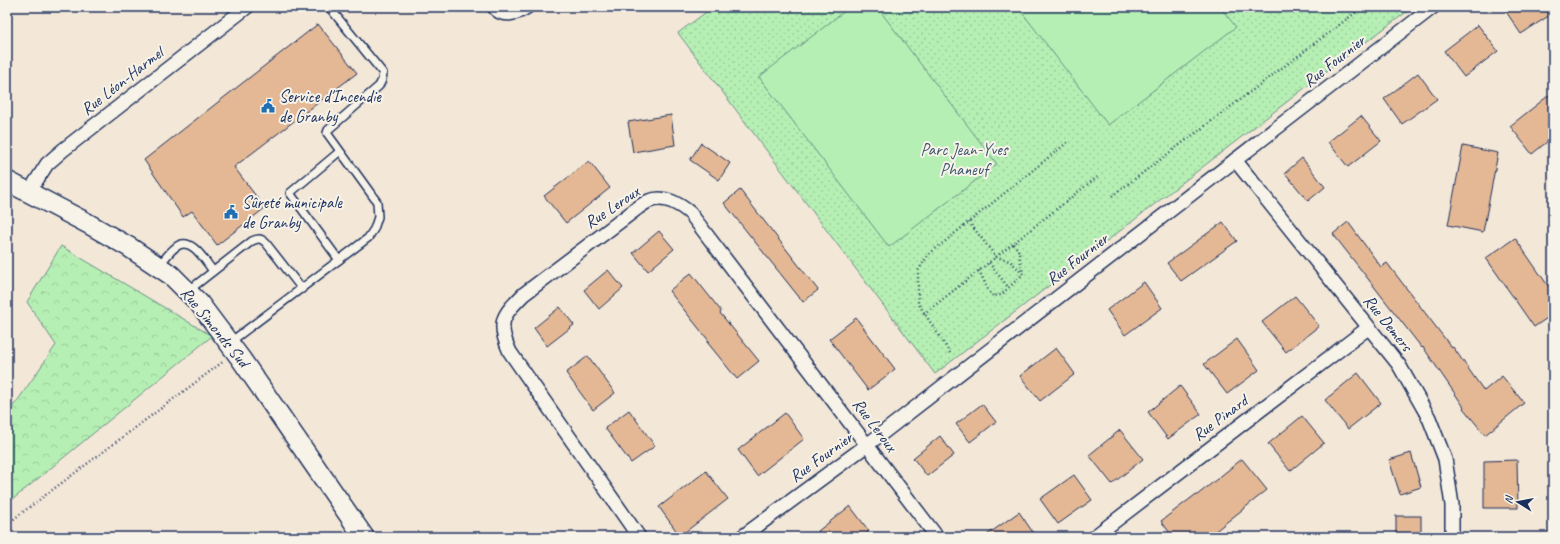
<svg xmlns="http://www.w3.org/2000/svg" width="1560" height="544" font-family="Caveat,sans-serif">
<defs>
<pattern id="green-dots" width="8" height="8" patternUnits="userSpaceOnUse"><rect width="8" height="8" fill="#b6efb3"/><path d="M2 2h.1M6 6h.1" fill="none" stroke="#9ccd9c" stroke-width="1.8" stroke-linecap="round"/></pattern>
<pattern id="forest-crowns" width="20" height="18" patternUnits="userSpaceOnUse"><rect width="20" height="18" fill="#b6efb3"/><path d="M2 6a3 3 0 1 1 6 0M12 15a3 3 0 1 1 6 0" fill="none" stroke="#9ccd9c"/></pattern>
</defs>
<rect width="100%" height="100%" fill="#f3e7d7"/>
<filter id="ink" filterUnits="userSpaceOnUse"><feTurbulence type="fractalNoise" baseFrequency=".025" numOctaves="2"/><feDisplacementMap in="SourceGraphic" scale="8" xChannelSelector="R" yChannelSelector="G"/><feConvolveMatrix kernelMatrix="1 2 1 2 8 2 1 2 1" color-interpolation-filters="sRGB"/></filter>
<g filter="url(#ink)">
<!-- green -->
<polygon fill="url(#green-dots)" stroke="#688f88" points="713,7 1411,7 1412,8 1328,70 935,374 678,33"/>
<!-- forest -->
<polygon fill="url(#forest-crowns)" stroke="#688f88" points="61,246 212,336 7,504 7,413 18,400 56,345 27,302"/>
<!-- pitch -->
<g fill="#b6efb3" stroke="#688f88">
<polygon points="850,7 877,7 997,164 889,247 759,77"/>
<polygon points="1018,7 1220,7 1236,27 1108,125"/>
</g>
<!-- building -->
<g fill="#e4b894" stroke="#1b2f5e">
<polygon points="1503,7 1553,7 1553,13 1521,34"/>
<polygon points="318,24 357,73 234,167 265,208 217,245 192,211 183,217 144,160"/>
<polygon points="1478,25 1498,51 1464,77 1444,51"/>
<polygon points="1418,73 1437,99 1402,124 1384,99"/>
<polygon points="1553,92 1553,137 1532,154 1510,126"/>
<polygon points="671,115 675,145 633,152 628,122"/>
<polygon points="1361,116 1381,141 1348,167 1328,142"/>
<polygon points="701,143 730,163 719,180 690,160"/>
<polygon points="1463,146 1498,153 1483,232 1448,225"/>
<polygon points="1302,158 1325,187 1308,201 1285,173"/>
<polygon points="589,161 610,188 566,223 544,196"/>
<polygon points="740,190 818,290 803,302 724,203"/>
<polygon points="1223,222 1237,241 1181,281 1167,263"/>
<polygon points="1348,222 1381,267 1387,263 1452,348 1453,347 1484,391 1502,376 1524,403 1485,435 1463,408 1464,407 1423,347 1422,348 1333,234"/>
<polygon points="659,231 674,249 648,271 633,253"/>
<polygon points="1515,238 1553,293 1553,314 1534,327 1486,258"/>
<polygon points="608,270 623,288 599,309 584,290"/>
<polygon points="691,273 721,311 720,313 759,361 737,379 707,342 709,341 669,291"/>
<polygon points="1144,282 1162,308 1125,335 1107,310"/>
<polygon points="1295,296 1319,326 1286,352 1262,322"/>
<polygon points="560,307 574,325 547,346 534,328"/>
<polygon points="856,318 895,369 868,390 829,339"/>
<polygon points="1237,339 1259,370 1227,394 1204,364"/>
<polygon points="1056,348 1075,374 1040,401 1020,376"/>
<polygon points="588,356 615,393 593,410 566,373"/>
<polygon points="1358,373 1381,403 1348,429 1325,400"/>
<polygon points="1180,386 1201,414 1168,439 1148,412"/>
<polygon points="982,404 996,422 970,442 956,424"/>
<polygon points="629,410 655,446 631,463 605,428"/>
<polygon points="785,413 804,439 757,476 738,450"/>
<polygon points="1302,416 1324,443 1290,471 1268,444"/>
<polygon points="1120,430 1143,459 1112,484 1089,455"/>
<polygon points="940,436 954,455 927,476 913,458"/>
<polygon points="1411,453 1421,487 1400,494 1389,460"/>
<polygon points="1242,459 1267,490 1208,537 1173,537 1161,521 1195,495 1196,496"/>
<polygon points="1517,460 1518,508 1484,508 1484,461"/>
<polygon points="706,471 728,499 680,536 659,507"/>
<polygon points="1074,475 1092,500 1058,524 1040,499"/>
<polygon points="850,506 869,531 862,537 823,537 818,531"/>
<polygon points="1019,512 1036,537 984,537"/>
<rect x="1396" y="516" width="25" height="21"/>
</g>
<g fill="none" stroke-linecap="round" stroke-linejoin="round">
<!-- lane casing -->
<g stroke="#1b2f5e" stroke-width="10">
<g id="lane">
<polyline points="339,260 290,193 339,152"/>
<path d="M159,266C164,260 169,252 176,247C191,235 205,261 213,271"/>
<path d="M188,291L252,241C258,238 261,238 266,243L302,289"/>
<polyline points="229,343 368,238 374,229 378,217 377,202 327,133 328,130 379,86 382,80 383,73 329,7"/>
</g>
</g>
<!-- street casing -->
<g stroke="#1b2f5e" stroke-width="16">
<g id="street">
<path d="M494,7C502,18 517,14 527,7"/>
<polyline points="1235,160 1399,365 1429,418 1445,459 1452,505 1452,537"/>
<polyline points="29,192 47,164 63,150 247,7"/>
<path d="M639,537L510,352C496,322 503,315 524,294L635,210C639,207 644,203 649,201C665,195 679,204 690,213L937,537"/>
<polyline points="742,537 867,445 1433,7"/>
<polyline points="1094,537 1368,328"/>
</g>
</g>
<!-- secondary casing -->
<g stroke="#1b2f5e" stroke-width="22">
<polyline id="secondary" points="7,181 87,223 129,247 171,275 199,303 241,359 364,537"/>
</g>
<!-- path -->
<g stroke="#1b2f5e" stroke-width="2.5" stroke-dasharray="1 3" stroke-linecap="butt">
<polyline points="919,7 920,7"/>
<polyline points="1112,196 1363,7"/>
<polyline points="969,222 996,257 1010,261 1023,274 1001,295 993,296 988,290 979,270"/>
<polyline points="1013,244 1018,249 1023,273"/>
<polyline points="989,263 1009,288"/>
<polyline points="924,314 1097,177"/>
<polyline points="950,353 918,303 918,271 928,255 1069,141"/>
<polyline points="7,524 224,361"/>
</g>
<!-- lane -->
<use href="#lane" stroke="#f7f3e8" stroke-width="7"/>
<!-- street -->
<use href="#street" stroke="#f7f3e8" stroke-width="13"/>
<!-- secondary -->
<use href="#secondary" stroke="#f7f3e8" stroke-width="19"/>
</g>
</g>
<!-- icons -->
<defs>
<g id="civic-bare" transform="scale(1.08)"><path d="M-.6-6.5H3V-4.5H.6V-3L4-1V1h2V6H-6V1h2V-1L-.6-3ZM-1.2 2.5V6h2.4V2.5Z" fill="#1f6fb2" stroke="#f7f3e8" stroke-width="2.5" paint-order="stroke"/></g>
</defs>
<g fill-rule="evenodd">
<use href="#civic-bare" x="268" y="106"/>
<use href="#civic-bare" x="231" y="212"/>
</g>
<g text-anchor="middle" dominant-baseline="central" stroke-width="4" stroke-linejoin="round" paint-order="stroke">
<!-- street labels -->
<g font-size="17" fill="#1b2f5e" stroke="#f7f3e8">
<text transform="translate(1334 61) rotate(-38)">Rue Fournier</text>
<text transform="translate(122 81) rotate(-38)">Rue Léon-Harmel</text>
<text transform="translate(612 207) rotate(-34)">Rue Leroux</text>
<text transform="translate(1077 259) rotate(-38)">Rue Fournier</text>
<text transform="translate(1388 323) rotate(51)">Rue Demers</text>
<text transform="translate(215 327) rotate(51)">Rue Simonds Sud</text>
<text transform="translate(1220 418) rotate(-37)">Rue Pinard</text>
<text transform="translate(875 425) rotate(53)">Rue Leroux</text>
<text transform="translate(821 457) rotate(-36)">Rue Fournier</text>
</g>
<!-- poi labels -->
<g font-size="17" fill="#1b2f5e" stroke="#f7f3e8" text-anchor="start">
<text x="279" y="96">Service d'Incendie<tspan x="279" dy="20">de Granby</tspan></text>
<text x="242" y="202">Sûreté municipale<tspan x="242" dy="20">de Granby</tspan></text>
</g>
<!-- park labels -->
<g font-size="17" fill="#3a556f" stroke="#f7f3e8">
<text x="964" y="149">Parc Jean-Yves<tspan x="964" dy="20">Phaneuf</tspan></text>
</g>
</g>
<!-- margin -->
<rect width="1560" height="544" fill="none" stroke="#f7f3e8" stroke-width="24"/>
<rect x="12" y="12" width="1536" height="520" fill="none" stroke="#1b2f5e" stroke-width="1.5" filter="url(#ink)"/>
<!-- north arrow -->
<g transform="translate(1518 502) rotate(281)" stroke="#f7f3e8" stroke-width="3" paint-order="stroke">
<path d="M0-3L7 15L0 10L-7 15Z" fill="#1b2f5e"/>
<text y="-6" font-size="11" font-weight="bold" text-anchor="middle" fill="#1b2f5e">N</text>
</g>
</svg>
